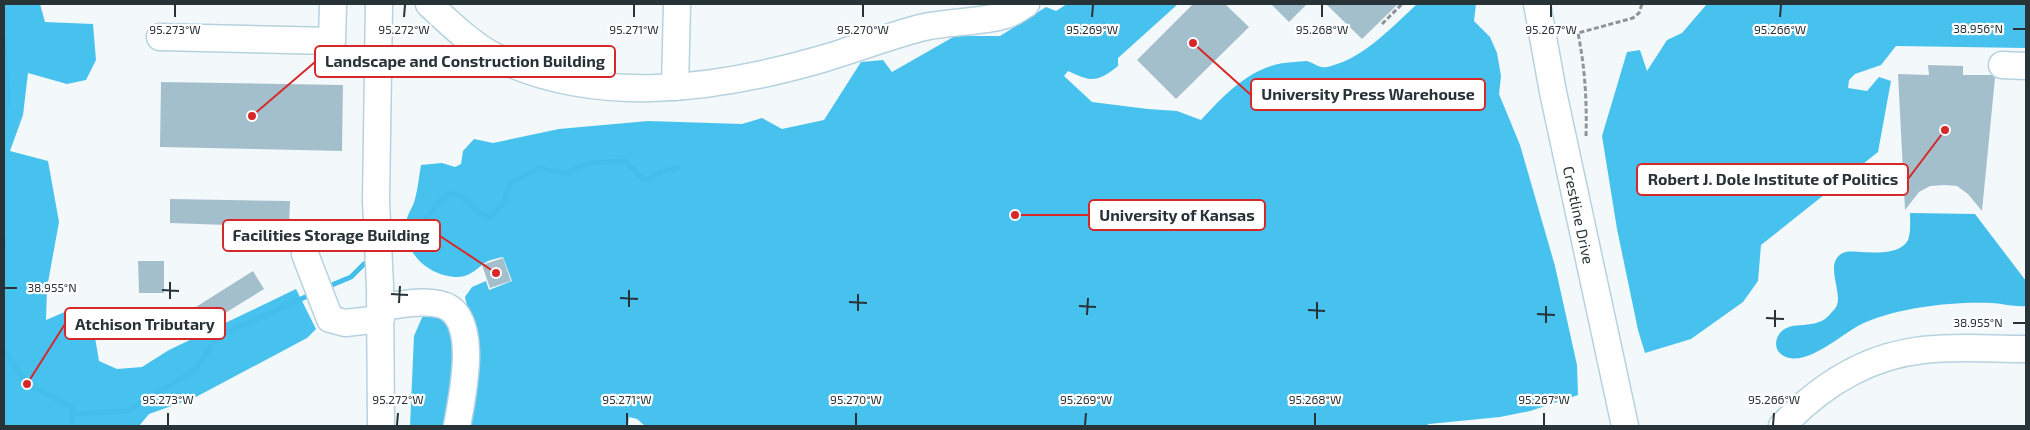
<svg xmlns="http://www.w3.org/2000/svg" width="2030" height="430" font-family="'Exo 2',sans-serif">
<rect width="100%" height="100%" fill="#f3f9fb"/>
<!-- forest -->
<g fill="#47c2ef">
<polygon points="4,4 40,4 45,22 93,24 96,60 86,80 67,84 28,73 23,115 10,151 48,161 59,222 47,288 46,320 67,311 95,337 99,361 117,369 142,367 169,350 296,289 316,329 307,338 194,398 149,414 139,426 4,426"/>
<path d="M1067,4H1178L1118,58V66C1096,83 1092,82 1068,71L1064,76L1092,102L1148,109L1177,111L1201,120C1227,92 1254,63 1295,62C1298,62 1303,61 1306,61C1317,63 1318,70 1331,66C1365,57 1392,27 1417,4H1476L1474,21L1490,37L1497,53L1501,76L1499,94L1520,145L1555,266L1577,365L1578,395L1530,411L1500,417L1429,424L1425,426H645L637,419L629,417L628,426H465L472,326L465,297L472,287L486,281L489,290L512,281L503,257C498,258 493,259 488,261C479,266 471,277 458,277C429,277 403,253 406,224C407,213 413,208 415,199C418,188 419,176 421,165L442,163L455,167L461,164L463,151L474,139L493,143L559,129L648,121L742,124L762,118L782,129L824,120L861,62L883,60L892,72L955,36H1000L1046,7L1056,11Z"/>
<polygon points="1707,4 2026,4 2026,48 1896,46 1881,65 1855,74 1849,80 1848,88 1867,91 1879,77 1891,81 1878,152 1761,245 1758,281 1743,302 1691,339 1645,353 1638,330 1617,229 1602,136 1627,52 1640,50 1647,71 1667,40 1682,33"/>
<path d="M424,313C441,316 447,317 456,333L449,426H410L414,336Z"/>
</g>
<!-- water -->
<path fill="#43beeb" d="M1910,213L1975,214L2026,281V306C2015,307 2004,304 1992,303C1955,301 1901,307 1866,322C1844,331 1810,366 1786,357C1770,351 1775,331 1789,327C1798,324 1809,326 1819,322C1823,321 1828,317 1831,313C1833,311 1836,308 1837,305C1842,290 1825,265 1841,254C1847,250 1856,252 1863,252C1876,253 1901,254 1908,240C1911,232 1910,221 1910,213Z"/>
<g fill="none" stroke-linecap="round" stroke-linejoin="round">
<!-- stream -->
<g stroke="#43beeb" stroke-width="5">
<polyline points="4,38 8,99 4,119"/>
<polyline points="4,238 4,245"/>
<polyline points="393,247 417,231 440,201 451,193 462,197 479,213 492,217 504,202 510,183 540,168 565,173 590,163 625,161 645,181 661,172 678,168"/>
<polyline points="327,287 351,277 364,264"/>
<polyline points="4,350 27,384 72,407 72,426"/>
<polyline points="72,414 128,411 196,369 217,337 312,294"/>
</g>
</g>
<!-- building -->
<g fill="#a4bfcc">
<polygon points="1193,4 1225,4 1249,27 1176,99 1137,60"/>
<polygon points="1271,4 1307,4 1289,22"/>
<polygon points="1326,4 1398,4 1362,39"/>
<polygon points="1928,65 1963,66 1963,75 1992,75 1995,78 1982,211 1968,194 1957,186 1944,185 1930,186 1919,192 1905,210 1898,74 1929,75"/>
<polygon points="161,82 343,85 342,151 160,147"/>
<polygon points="170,199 290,201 289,227 170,223"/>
<polygon points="503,258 511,281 490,288 482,265"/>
<polygon points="138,261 164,261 164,293 139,293"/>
<polygon points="253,271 264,289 191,334 180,317"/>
</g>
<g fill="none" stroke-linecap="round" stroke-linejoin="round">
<!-- minor casing -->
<g stroke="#b6d2de" stroke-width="29">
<g id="minor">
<polyline points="379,4 376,201 380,286 381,426"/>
<path d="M429,4C446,20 472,45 494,56C595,107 718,89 822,59C855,49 887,37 920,28C948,21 978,23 1006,15C1013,13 1020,7 1026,4"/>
<polyline points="1537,4 1553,92 1625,426"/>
<polyline points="160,37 332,41 333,4"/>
<polyline points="2002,65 2026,66"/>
<polyline points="675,87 677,4"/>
<polyline points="305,254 330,319 345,323 381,319"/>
<path d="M381,307C399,305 420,300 439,304C482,312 462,397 457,426"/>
<path d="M1782,426C1820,386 1867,356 1923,350C1957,346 1992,349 2026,349"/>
</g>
</g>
<!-- path -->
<g stroke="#8d9599" stroke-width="3" stroke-dasharray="5 2.5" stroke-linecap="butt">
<polyline points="1382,24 1402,4"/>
<path d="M1586,136C1587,101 1585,68 1578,33L1633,18L1639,13L1642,4"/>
</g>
<!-- minor -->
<use href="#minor" stroke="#fff" stroke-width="26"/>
</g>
<!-- ticks -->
<path fill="none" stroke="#283338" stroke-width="2" d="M175,17V5M404,17L405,5M634,17V5M863,17V5M1092,17L1093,5M1322,17V5M1551,17V5M1780,17L1781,5M2013,29H2025M5,288H17M162,290L179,291M391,294L408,295M620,298L638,299M170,299V282M849,302L867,303M399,303L400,286M1079,306L1096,307M629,307V290M1308,310L1325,311M858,311V294M1537,314L1555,315M1087,315L1088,298M1766,318L1784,319M1317,319V302M1546,323V306M2013,323H2025M1775,327V310M168,425V413M397,425L398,413M627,425V413M856,425V413M1085,425L1086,413M1315,425V413M1544,425V413M1773,425L1774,413"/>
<g text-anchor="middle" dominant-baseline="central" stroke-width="4.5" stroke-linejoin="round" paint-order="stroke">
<!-- street labels -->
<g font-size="15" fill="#283338" stroke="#fff">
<text transform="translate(1579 215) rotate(78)">Crestline Drive</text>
</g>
</g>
<g font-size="12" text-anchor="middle" fill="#283338" stroke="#fff" stroke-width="4.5" stroke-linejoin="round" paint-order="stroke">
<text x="1978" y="33">38.956°N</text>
<text x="175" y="34">95.273°W</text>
<text x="404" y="34">95.272°W</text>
<text x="634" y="34">95.271°W</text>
<text x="863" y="34">95.270°W</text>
<text x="1092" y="34">95.269°W</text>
<text x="1322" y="34">95.268°W</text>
<text x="1551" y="34">95.267°W</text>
<text x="1780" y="34">95.266°W</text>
<text x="52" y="292">38.955°N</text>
<text x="1978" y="327">38.955°N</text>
<text x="168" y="404">95.273°W</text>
<text x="398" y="404">95.272°W</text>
<text x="627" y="404">95.271°W</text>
<text x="856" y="404">95.270°W</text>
<text x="1086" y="404">95.269°W</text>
<text x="1315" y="404">95.268°W</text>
<text x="1544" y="404">95.267°W</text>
<text x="1774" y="404">95.266°W</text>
</g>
<!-- callouts -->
<path fill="none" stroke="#d62828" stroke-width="2" d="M252 116L315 62M1193 43L1251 95M1945 130L1908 179M1015 215L1089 215M496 273L440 236M27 384L65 324"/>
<g fill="#d62828" stroke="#fff" stroke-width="2">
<circle cx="252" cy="116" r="5"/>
<circle cx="1193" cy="43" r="5"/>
<circle cx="1945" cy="130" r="5"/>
<circle cx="1015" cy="215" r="5"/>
<circle cx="496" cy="273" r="5"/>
<circle cx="27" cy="384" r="5"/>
</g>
<g fill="#fff" stroke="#d62828" stroke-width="2">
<rect x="315" y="46" width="300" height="31" rx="5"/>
<rect x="1251" y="79" width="234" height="31" rx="5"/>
<rect x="1637" y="164" width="271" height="31" rx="5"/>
<rect x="1089" y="200" width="176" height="30" rx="5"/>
<rect x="223" y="220" width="217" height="31" rx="5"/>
<rect x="65" y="308" width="160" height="31" rx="5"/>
</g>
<g font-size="16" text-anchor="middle" font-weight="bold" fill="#283338">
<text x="465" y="67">Landscape and Construction Building</text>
<text x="1368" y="100">University Press Warehouse</text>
<text x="1773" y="185">Robert J. Dole Institute of Politics</text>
<text x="1177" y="221">University of Kansas</text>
<text x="331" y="241">Facilities Storage Building</text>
<text x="145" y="330">Atchison Tributary</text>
</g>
<!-- border -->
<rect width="2030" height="430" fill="none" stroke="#283338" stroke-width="10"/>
</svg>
